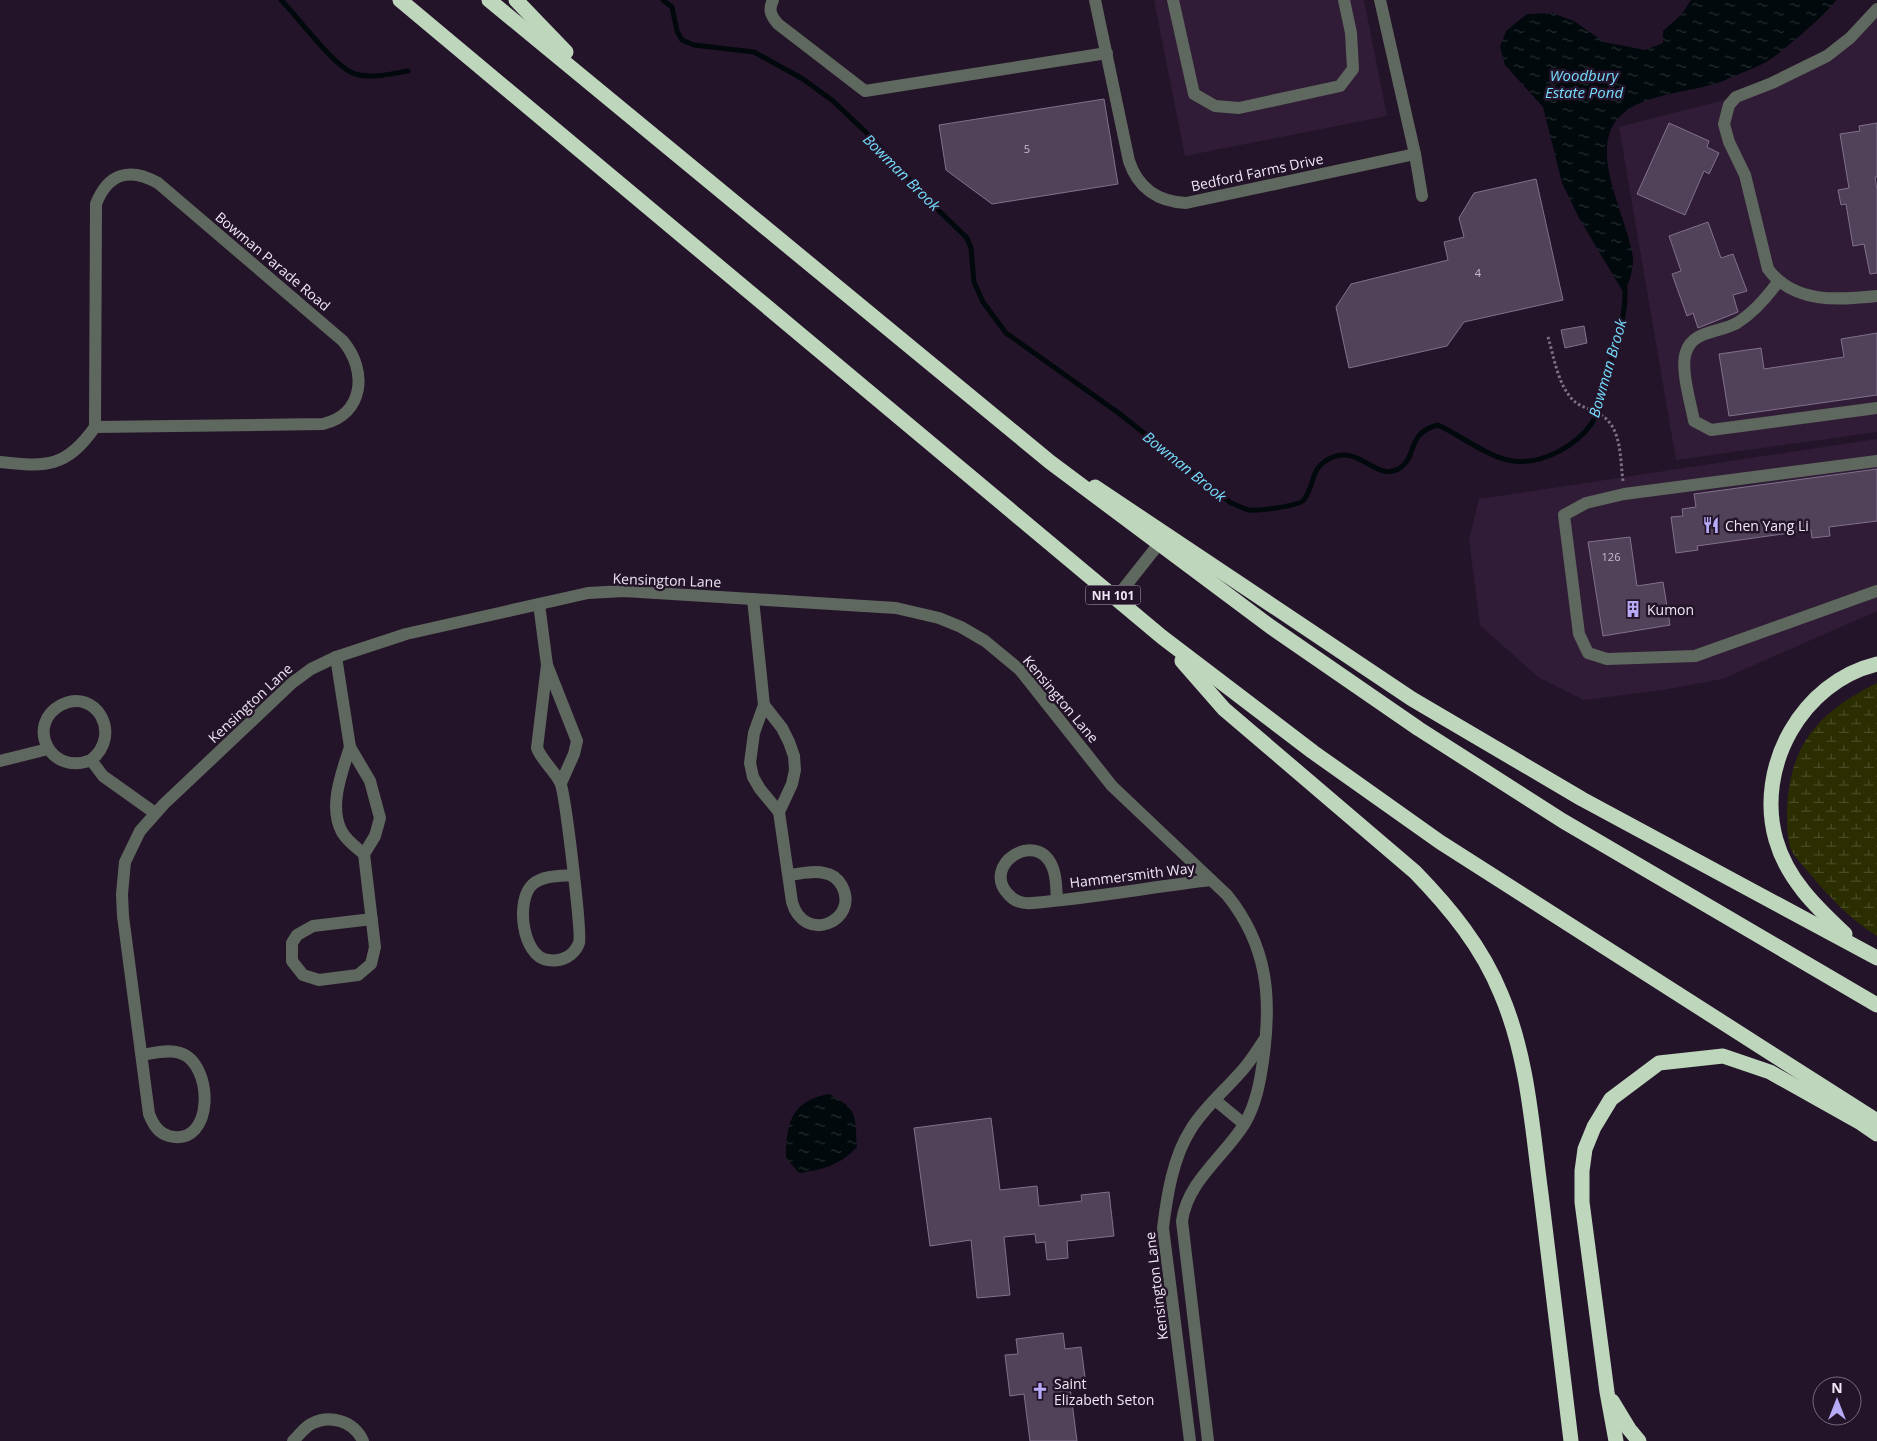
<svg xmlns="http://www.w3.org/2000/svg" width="1877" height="1441" font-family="'Open Sans',sans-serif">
<defs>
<pattern id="wetland-marsh" width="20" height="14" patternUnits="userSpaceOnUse" patternTransform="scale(1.25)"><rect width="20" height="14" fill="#2b2e00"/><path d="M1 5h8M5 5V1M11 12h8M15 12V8" fill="none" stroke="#4a4c26"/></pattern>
<pattern id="water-ripples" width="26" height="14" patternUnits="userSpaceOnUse" patternTransform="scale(1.25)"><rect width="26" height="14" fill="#01090d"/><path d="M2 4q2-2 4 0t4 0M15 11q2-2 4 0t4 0" fill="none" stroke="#262d31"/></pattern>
</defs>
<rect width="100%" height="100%" fill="#241429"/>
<!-- built -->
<g fill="#301c36">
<polygon points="1154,0 1364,0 1387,116 1185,156"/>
<polygon points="1877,9 1877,432 1676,460 1619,127 1736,97 1805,68"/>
<polygon points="1877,439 1877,611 1722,679 1663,690 1584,700 1538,677 1480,625 1469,539 1479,499"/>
</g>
<!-- wetland -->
<path fill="url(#wetland-marsh)" d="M1877,683V936C1849,918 1831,899 1810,874C1805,867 1797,860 1793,853C1787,844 1787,823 1787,812C1789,744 1819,712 1877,683Z"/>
<!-- water -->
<g fill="url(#water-ripples)">
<path d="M1691,0H1836C1827,14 1785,49 1771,59C1757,68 1738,74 1723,81C1687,95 1625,92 1610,132C1597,168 1628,221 1633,258C1634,269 1628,284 1625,295L1579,218L1562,183L1543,107L1505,65L1500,47L1506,31L1527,14L1552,13L1574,21L1604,42L1645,50L1663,43V31L1682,14Z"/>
<path d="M829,1094C859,1109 855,1117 857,1147C840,1165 823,1170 799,1173L786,1158C786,1123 791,1101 829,1094Z"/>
</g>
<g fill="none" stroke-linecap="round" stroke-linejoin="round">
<!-- stream -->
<g stroke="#01090d" stroke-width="5">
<path d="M281,0C299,18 333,66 355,74C372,79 391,74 408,71"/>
<path d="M663,0L672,7L677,31L682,40L694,45L754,52L803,79L833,101L872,138L930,202L967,238L971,248L974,282L983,302L1006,333L1120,414L1231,503C1237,505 1243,509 1249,510C1258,511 1299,506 1304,500C1316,483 1309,467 1333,457C1360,446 1378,483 1400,468C1418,456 1406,433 1438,425C1460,435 1489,458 1513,461C1542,465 1576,446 1592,423C1599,412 1601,395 1604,383C1612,353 1626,322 1625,290"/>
</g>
</g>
<!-- building -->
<g fill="#514159" stroke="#81718b">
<polygon points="1104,99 1118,184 992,204 946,170 939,125"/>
<polygon points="1669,123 1709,141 1707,147 1719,153 1709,174 1704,171 1685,215 1637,194"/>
<polygon points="1877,123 1877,177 1875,177 1877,190 1877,273 1870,274 1864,244 1853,246 1846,204 1841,205 1838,190 1849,188 1840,134 1860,131 1859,126"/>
<polygon points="1536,179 1563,300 1464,322 1447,346 1349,368 1336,307 1351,284 1448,260 1444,242 1464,237 1459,218 1474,193"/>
<polygon points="1708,222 1721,258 1733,254 1747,291 1733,295 1738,312 1698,328 1693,313 1687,316 1672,274 1681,271 1669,236"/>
<polygon points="1584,326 1587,343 1565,348 1561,330"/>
<polygon points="1877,333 1877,395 1729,416 1719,354 1761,348 1764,369 1844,357 1841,339"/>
<polygon points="1877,469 1877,521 1829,527 1830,536 1812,538 1811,530 1697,546 1698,550 1676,553 1671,517 1683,516 1682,509 1696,507 1694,494"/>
<polygon points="1630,537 1637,586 1663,582 1670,625 1603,636 1588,542"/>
<polygon points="991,1118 1000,1190 1037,1186 1039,1206 1082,1201 1081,1195 1109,1192 1114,1236 1067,1241 1068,1258 1047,1260 1045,1242 1036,1243 1035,1234 1004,1237 1010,1295 977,1298 971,1240 930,1246 914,1128"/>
<polygon points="1063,1333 1065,1349 1081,1347 1086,1385 1070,1387 1077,1441 1030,1441 1024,1394 1010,1396 1005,1355 1018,1354 1016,1339"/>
</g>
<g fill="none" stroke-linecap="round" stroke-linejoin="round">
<!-- path -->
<path stroke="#7e7183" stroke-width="3" stroke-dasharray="2.5 2.5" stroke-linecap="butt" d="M1548,337C1554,357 1558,386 1574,401C1582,408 1595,410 1604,417C1622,431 1620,460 1623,481"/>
<!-- minor -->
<g stroke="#5f685e" stroke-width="12">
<path d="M773,0C768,10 771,16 778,24L865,91L1107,53"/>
<path d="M1095,0L1129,161C1138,188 1158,202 1186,203L1415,154"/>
<polyline points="1173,0 1194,94 1215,106 1239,108 1340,86 1353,69 1351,33 1344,0"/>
<polyline points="1380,0 1415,154 1422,196"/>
<path d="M1877,9L1850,38L1827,56L1772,83L1736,97L1729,105L1724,124L1729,142L1745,175L1768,269C1794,304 1838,300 1877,296"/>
<path d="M1778,282C1767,297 1753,313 1737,323C1719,333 1693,330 1686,352C1680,369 1691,404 1694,421L1711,430L1877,408"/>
<polyline points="1877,461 1624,494 1586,503 1564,515 1579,634 1588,653 1607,659 1695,656 1877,591"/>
<path d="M0,462C47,467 66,468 95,427L96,204C108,173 130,167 158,183L343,341C368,371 364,414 323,424L95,427"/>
<polyline points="1116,598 1158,545"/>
<polyline points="753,599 764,705 754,733 750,763 753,777 760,789 779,812"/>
<polyline points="539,604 547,665 577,741 574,754 561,783"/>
<polyline points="336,657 350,747 370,781 380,818 375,836 364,854 375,947 371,964 358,975 319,980 303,975 292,961 292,943 297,935 313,926 372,919"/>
<path d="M547,665L537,748C542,761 554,770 560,782C565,791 582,934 579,943C574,956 562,962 548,960C522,957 515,899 533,884C544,875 561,876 573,875"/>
<path d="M764,705L782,728L789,742L794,756L795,770L792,784L779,812L792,902C804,945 860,921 842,886C838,879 832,874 824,873C813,870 800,874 789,875"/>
<path d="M350,747C342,772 328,807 342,832C347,841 356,847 364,854"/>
<path d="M91,760C50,777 25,724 61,705C96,687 123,735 91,760L103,776L155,813"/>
<polyline points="0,761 48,749"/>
<path d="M1057,900C1056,889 1057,876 1052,866C1036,829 981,865 1008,894C1014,901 1023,904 1032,903C1092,898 1152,887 1211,880"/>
<path d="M142,1055C154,1053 169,1049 180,1053C214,1063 215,1148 169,1136C158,1133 153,1124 149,1114L123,916L122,894L125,862L140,831L164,804L292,683L311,669L336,657L406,634L588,593L624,591L896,608L939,618L961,627L985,641L1020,670L1112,786L1227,895C1268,946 1272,998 1263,1061C1260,1082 1256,1104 1245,1123C1225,1156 1188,1180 1182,1221L1208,1441"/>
<polyline points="1215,1100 1244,1124"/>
<path d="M293,1441C299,1435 304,1428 311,1424C330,1414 354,1421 363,1441"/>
<path d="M1190,1441L1163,1228C1167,1195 1173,1157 1191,1129C1204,1108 1223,1092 1239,1074C1249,1064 1256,1052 1264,1040"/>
</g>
<!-- highway -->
<g stroke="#bed6bc" stroke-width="15">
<polyline points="400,0 1162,637 1313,752 1440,842 1877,1121"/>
<polyline points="489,0 1050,462 1271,627 1419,729 1563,821 1877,1005"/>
<polyline points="516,0 566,52"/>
<polyline points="1095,487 1412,699 1582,799 1877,958"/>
<path d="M1182,661L1224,709L1415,872C1450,908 1482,947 1501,994C1528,1057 1532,1127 1541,1194C1551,1276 1561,1359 1571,1441"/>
<path d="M1845,934C1816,907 1787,879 1776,840C1755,767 1802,682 1877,664"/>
<polyline points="1612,1401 1629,1429 1639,1441"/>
<polyline points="1616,1441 1607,1392 1582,1202 1582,1171 1585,1149 1594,1127 1611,1099 1659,1063 1723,1056 1770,1072 1861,1123 1877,1134"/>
</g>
</g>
<!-- icons -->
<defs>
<g id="restaurant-bare" transform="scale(1.35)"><path d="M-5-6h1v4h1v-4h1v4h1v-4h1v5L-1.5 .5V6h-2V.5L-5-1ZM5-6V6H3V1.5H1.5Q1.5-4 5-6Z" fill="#b7abf7" stroke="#241429" stroke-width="2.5" paint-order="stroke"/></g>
<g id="building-bare" transform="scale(1.35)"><path d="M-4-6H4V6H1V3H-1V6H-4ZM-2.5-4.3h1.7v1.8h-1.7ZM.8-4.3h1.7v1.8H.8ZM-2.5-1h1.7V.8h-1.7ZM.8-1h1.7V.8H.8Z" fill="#b7abf7" stroke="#241429" stroke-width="2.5" paint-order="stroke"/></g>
<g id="church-bare" transform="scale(1.35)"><path d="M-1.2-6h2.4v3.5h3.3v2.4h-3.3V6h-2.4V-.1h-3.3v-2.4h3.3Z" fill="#b7abf7" stroke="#241429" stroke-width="2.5" paint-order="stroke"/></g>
</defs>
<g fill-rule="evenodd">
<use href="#restaurant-bare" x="1711" y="525"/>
<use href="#building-bare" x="1633" y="609"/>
<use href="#church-bare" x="1040" y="1391"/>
</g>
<g text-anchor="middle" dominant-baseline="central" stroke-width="5" stroke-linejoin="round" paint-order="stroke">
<!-- number labels -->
<g font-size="11" fill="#c8bdcd">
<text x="1027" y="148">5</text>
<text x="1478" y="272">4</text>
<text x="1611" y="556">126</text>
</g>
<!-- shield labels -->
<rect fill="#241429" stroke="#b3a7b7" stroke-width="1" x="1085.5" y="585.5" width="55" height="19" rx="4"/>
<g font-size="12" font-weight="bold" fill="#f0e6f4">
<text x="1113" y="595">NH 101</text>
</g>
<!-- street labels -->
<g font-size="14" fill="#f0e6f4" stroke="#241429">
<text transform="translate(1257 172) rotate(-12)">Bedford Farms Drive</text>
<text transform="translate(273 261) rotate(40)">Bowman Parade Road</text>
<text transform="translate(667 580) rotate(2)">Kensington Lane</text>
<text transform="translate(1061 699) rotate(50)">Kensington Lane</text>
<text transform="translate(250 703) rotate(-43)">Kensington Lane</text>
<text transform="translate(1132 875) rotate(-7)">Hammersmith Way</text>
<text transform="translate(1156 1286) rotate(-97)">Kensington Lane</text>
</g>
<!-- poi labels -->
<g font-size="14" fill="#f0e6f4" stroke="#241429" text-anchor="start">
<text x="1725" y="525">Chen Yang Li</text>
<text x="1647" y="609">Kumon</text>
<text x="1054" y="1383">Saint<tspan x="1054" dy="16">Elizabeth Seton</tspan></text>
</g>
<!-- water labels -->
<g font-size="15" font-style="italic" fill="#75ddfe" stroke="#241429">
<text x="1584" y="75">Woodbury<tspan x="1584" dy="17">Estate Pond</tspan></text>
<text transform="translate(902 172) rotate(45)">Bowman Brook</text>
<text transform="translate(1607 368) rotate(-74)">Bowman Brook</text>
<text transform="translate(1185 466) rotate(39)">Bowman Brook</text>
</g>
</g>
<!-- north arrow -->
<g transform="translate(1837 1401)"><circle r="24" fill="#241429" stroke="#76687a"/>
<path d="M0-4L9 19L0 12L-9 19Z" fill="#b7abf7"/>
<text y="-8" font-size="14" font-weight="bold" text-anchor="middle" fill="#f0e6f4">N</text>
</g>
</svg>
